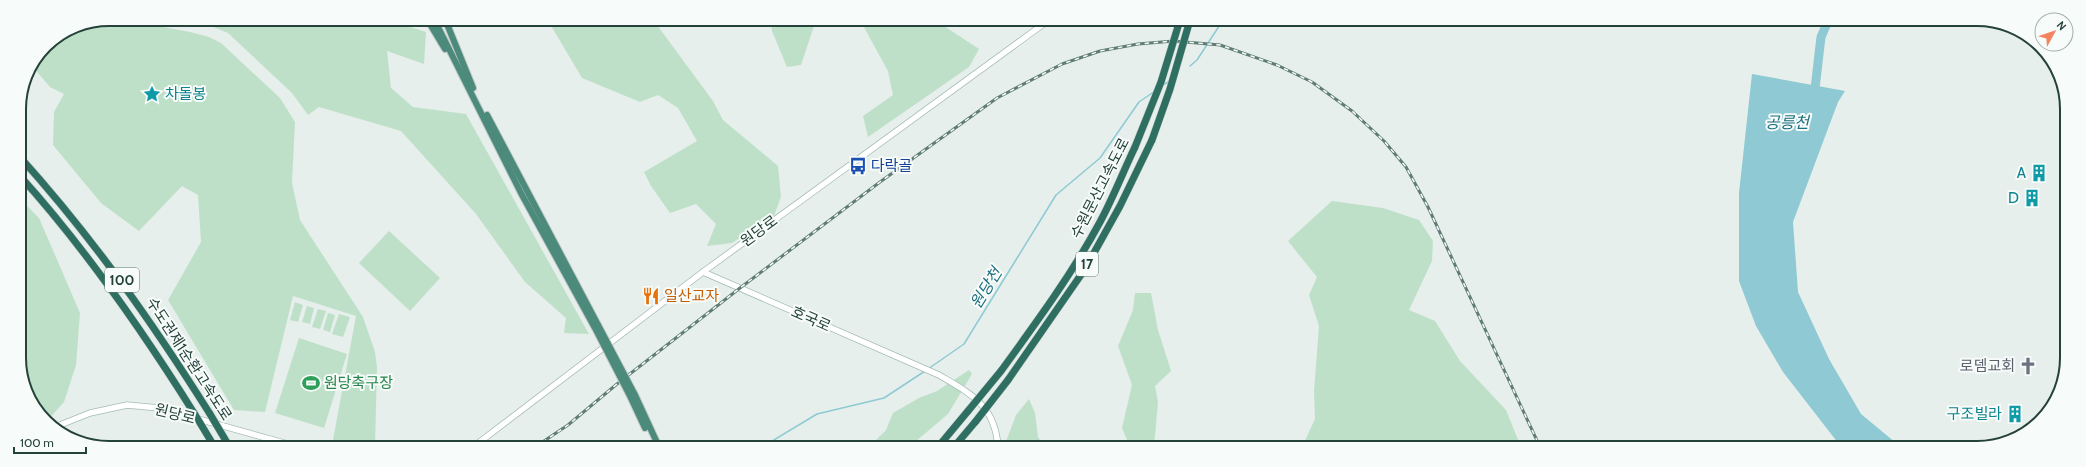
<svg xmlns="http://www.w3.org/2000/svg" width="2086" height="467" font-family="Cabin,'Noto Sans KR',sans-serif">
<rect width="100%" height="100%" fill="#e6efeb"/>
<!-- green -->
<g fill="#bfe0c8">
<polygon points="109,19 134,19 142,23 190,32 209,37 221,43 280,98 295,122 292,183 300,220 363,317 375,352 377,367 375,447 355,447 333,440 356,316 293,296 265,412 234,410 168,300 201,242 198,195 182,186 139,231 101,203 53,145 54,112 64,94 50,87 32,66 46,45 75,26"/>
<polygon points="183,19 385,19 426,32 424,64 387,51 391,88 413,107 466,114 589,334 564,333 566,318 525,282 476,214 401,131 319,107 308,115 292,93 228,33 201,22"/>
<polygon points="547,19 662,19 657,25 713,101 723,120 778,166 781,197 774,216 732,243 707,246 716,224 696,204 670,213 651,186 644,172 697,141 678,108 658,95 640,102 582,78"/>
<polygon points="771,20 816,20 801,65 787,67 772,31"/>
<polygon points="860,20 935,20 979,49 969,67 868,137 863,116 893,95 888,71"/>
<polygon points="20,199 39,218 80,313 76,365 64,402 46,422 21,376"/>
<polygon points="1332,201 1383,208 1419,220 1433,241 1432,261 1409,310 1435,321 1460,361 1506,410 1521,447 1302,447 1315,419 1314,391 1319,326 1309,295 1317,277 1288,241"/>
<polygon points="389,231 440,278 410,311 359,263"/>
<polygon points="1135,293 1151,293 1158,330 1171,371 1155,386 1158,402 1154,447 1130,447 1122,428 1132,385 1118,346 1133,310"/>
<polygon points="295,302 303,305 298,322 290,320"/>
<polygon points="307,306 314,308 310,324 302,322"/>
<polygon points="318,309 326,311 320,329 312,327"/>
<polygon points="328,313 335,315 330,332 323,330"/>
<polygon points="339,314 350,317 343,337 332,334"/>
<polygon points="299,338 347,354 324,428 275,413"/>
<polygon points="969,370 972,374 948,414 909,447 874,447 877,439 886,430 893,413 919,398 937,391"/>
<polygon points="1029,399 1035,413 1038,437 1045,447 1004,447 1016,415"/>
</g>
<!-- water -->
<polygon fill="#8ec9d4" points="1752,74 1845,91 1838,102 1793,222 1798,292 1829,359 1861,414 1902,448 1842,448 1783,372 1756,326 1739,281 1739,193"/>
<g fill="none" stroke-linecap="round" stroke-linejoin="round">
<!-- stream -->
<g stroke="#8ec9d4" stroke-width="1.5">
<polyline points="1190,66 1197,60 1223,20"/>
<polyline points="1163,85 1170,81"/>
<polyline points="928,369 964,344 1056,195 1100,158 1139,102 1155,91"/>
<polyline points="762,447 817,414 884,398 925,371"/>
</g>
<!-- river -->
<polyline stroke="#8ec9d4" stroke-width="9" points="1814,97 1821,37 1828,21"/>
<!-- secondary casing -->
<g stroke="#a4bbb3" stroke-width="7">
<g id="secondary">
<path d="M703,272L939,375C971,394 995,405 998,447"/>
<polyline points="55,427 90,413 127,405 159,408 295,446"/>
<polyline points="473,447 703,272 1049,20"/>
</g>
</g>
<!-- trunk casing -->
<g stroke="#c2cac8" stroke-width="8">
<g id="trunk">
<polyline points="427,19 445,49"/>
<polyline points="434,19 521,193 595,328"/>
<polyline points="445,19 473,88"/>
<polyline points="487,115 598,325"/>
<polyline points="635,395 659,447"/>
<polyline points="631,398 645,428"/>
</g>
</g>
<!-- motorway casing -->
<g stroke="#c2cac8" stroke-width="8">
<g id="motorway">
<path d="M19,156C93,238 152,322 210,414"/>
<path d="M20,176C86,249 142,330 194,413"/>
<path d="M1001,371C1036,323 1072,274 1100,222C1113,198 1123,172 1135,147"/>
<polyline points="1008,380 1085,269 1120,206 1152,140"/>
<polyline points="938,447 968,411"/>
<polyline points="954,447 976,421"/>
</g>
</g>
<!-- secondary -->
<use href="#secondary" stroke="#fff" stroke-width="5.5"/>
<!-- trunk -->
<use href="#trunk" stroke="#4c8a7c" stroke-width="6"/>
<!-- motorway -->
<use href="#motorway" stroke="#2f6f62" stroke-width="7"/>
<!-- rail casing -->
<g stroke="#5f7d75" stroke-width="3">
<g id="rail">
<polyline points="142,446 165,446"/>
<polyline points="535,447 568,425 617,384 740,288 880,182 997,98 1062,64 1100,51 1138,44 1174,41 1220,45 1277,65 1312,82 1352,111 1384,141 1406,167 1428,207 1540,447"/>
</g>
</g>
<!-- rail -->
<use href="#rail" stroke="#f7fbf9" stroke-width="1.5" stroke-dasharray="4.5" stroke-linecap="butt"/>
<!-- trunk-bridge casing -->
<g stroke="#c2cac8" stroke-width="8" stroke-linecap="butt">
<g id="trunk-bridge">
<polyline points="598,325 635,395"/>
<polyline points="595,328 631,398"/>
</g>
</g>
<!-- motorway-bridge casing -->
<g stroke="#c2cac8" stroke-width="8" stroke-linecap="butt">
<g id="motorway-bridge">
<polyline points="1152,140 1170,89 1190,20"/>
<polyline points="1135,147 1161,82 1180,20"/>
<polyline points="968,411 1001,371"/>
<polyline points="194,413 214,446"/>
<polyline points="210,414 229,446"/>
<polyline points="976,421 1008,380"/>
</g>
</g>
<!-- trunk-bridge -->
<use href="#trunk-bridge" stroke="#4c8a7c" stroke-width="6"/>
<!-- motorway-bridge -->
<use href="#motorway-bridge" stroke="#2f6f62" stroke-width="7"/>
</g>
<!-- icons -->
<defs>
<g id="sight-bare" transform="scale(1.38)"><path d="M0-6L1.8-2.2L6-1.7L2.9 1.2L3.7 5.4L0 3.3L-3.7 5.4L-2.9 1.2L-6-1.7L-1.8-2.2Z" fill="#0f9aa8" stroke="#f7fbf9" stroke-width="2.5" paint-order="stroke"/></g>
<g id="bus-bare" transform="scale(1.38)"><path d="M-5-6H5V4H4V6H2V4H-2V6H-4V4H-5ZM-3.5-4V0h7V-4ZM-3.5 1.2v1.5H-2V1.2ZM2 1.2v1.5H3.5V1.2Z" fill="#1a4fb4" stroke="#f7fbf9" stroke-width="2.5" paint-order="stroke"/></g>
<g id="building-bare" transform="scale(1.38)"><path d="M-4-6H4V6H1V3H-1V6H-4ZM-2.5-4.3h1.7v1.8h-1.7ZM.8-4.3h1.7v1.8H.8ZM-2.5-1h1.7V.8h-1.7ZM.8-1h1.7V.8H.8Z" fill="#0f9aa8" stroke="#f7fbf9" stroke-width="2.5" paint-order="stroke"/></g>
<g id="restaurant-bare" transform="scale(1.38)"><path d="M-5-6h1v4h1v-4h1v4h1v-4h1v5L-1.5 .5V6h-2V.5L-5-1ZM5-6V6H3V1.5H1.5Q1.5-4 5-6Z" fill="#e8710a" stroke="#f7fbf9" stroke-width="2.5" paint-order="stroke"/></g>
<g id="church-bare" transform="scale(1.38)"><path d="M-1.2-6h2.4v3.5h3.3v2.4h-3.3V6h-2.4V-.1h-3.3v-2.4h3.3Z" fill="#6b7280" stroke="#f7fbf9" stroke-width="2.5" paint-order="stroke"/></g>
<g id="stadium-bare" transform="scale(1.38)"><path d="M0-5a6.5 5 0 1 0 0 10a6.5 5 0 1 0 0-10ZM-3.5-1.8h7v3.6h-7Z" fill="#2e9e5b" stroke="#f7fbf9" stroke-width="2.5" paint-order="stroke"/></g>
</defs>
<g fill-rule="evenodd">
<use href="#sight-bare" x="152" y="94"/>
<use href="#bus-bare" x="858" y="166"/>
<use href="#building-bare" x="2039" y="173"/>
<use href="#building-bare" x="2032" y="198"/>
<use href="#restaurant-bare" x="651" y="296"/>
<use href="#church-bare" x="2028" y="366"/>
<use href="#stadium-bare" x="311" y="383"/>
<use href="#building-bare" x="2015" y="414"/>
</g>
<g text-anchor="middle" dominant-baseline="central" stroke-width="4" stroke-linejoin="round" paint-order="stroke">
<!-- shield labels -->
<g fill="#f7fbf9" stroke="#637a73" stroke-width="1">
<rect x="1076" y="252" width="22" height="24" rx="3"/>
<rect x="105" y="268" width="34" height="24" rx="3"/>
</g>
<g font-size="14" font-weight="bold" fill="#24423a">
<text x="1087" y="264">17</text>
<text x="122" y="280">100</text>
</g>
<!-- culture labels -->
<g font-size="15" fill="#0d838f" stroke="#f7fbf9" text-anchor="end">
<text x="165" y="94" text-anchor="start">차돌봉</text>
<text x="2026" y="173">A</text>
<text x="2019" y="198">D</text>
<text x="2002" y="414">구조빌라</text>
</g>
<!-- transit labels -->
<g font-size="15" fill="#164399" stroke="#f7fbf9" text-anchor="start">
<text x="871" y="166">다락골</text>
</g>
<!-- street labels -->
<g font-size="15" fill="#24423a" stroke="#f7fbf9">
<text transform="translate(1100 188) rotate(-63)">수원문산고속도로</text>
<text transform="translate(759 231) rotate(-36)">원당로</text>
<text transform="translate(811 319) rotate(24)">호국로</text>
<text transform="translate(189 359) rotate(57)">수도권제1순환고속도로</text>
<text transform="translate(175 414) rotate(14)">원당로</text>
</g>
<!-- food labels -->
<g font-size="15" fill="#c56008" stroke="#f7fbf9" text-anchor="start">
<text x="664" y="296">일산교자</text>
</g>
<!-- worship labels -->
<g font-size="15" fill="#5b616d" stroke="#f7fbf9" text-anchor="end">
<text x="2015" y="366">로뎀교회</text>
</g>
<!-- leisure labels -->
<g font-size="15" fill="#27864d" stroke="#f7fbf9" text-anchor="start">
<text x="324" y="383">원당축구장</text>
</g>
<!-- water labels -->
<g font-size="16" font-style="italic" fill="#1c6f80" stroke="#f7fbf9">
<text x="1787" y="122">공릉천</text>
<text transform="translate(986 288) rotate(-58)">원당천</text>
</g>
</g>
<!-- crop -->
<path d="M0 0H2086V467H0ZM109 26H1977A83 83 0 0 1 2060 109V358A83 83 0 0 1 1977 441H109A83 83 0 0 1 26 358V109A83 83 0 0 1 109 26Z" fill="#f7fbf9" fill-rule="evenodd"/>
<path fill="none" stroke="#24423a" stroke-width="2" d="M109 26H1977A83 83 0 0 1 2060 109V358A83 83 0 0 1 1977 441H109A83 83 0 0 1 26 358V109A83 83 0 0 1 109 26Z"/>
<!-- north arrow -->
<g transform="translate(2054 32) rotate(50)"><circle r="19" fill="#f7fbf9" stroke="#a3b1ad"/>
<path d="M0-3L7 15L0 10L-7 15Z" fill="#f4845f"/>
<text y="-6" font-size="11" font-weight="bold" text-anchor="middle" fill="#24423a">N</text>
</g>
<!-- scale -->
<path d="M14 447v6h72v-6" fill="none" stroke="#24423a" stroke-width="2"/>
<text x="20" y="447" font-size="12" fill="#24423a" stroke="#f7fbf9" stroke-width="3" paint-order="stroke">100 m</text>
</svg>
